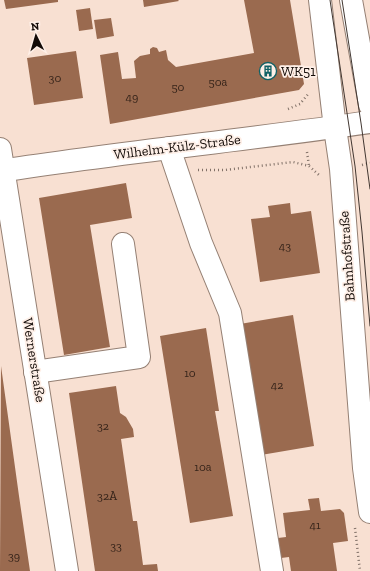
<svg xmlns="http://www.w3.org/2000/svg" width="370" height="571" font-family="'Zilla Slab',serif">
<rect width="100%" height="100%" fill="#f8e0d2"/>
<!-- building -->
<g fill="#9a6a4f">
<polygon points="4,0 58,0 58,2 6,9"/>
<polygon points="143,0 178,0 179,1 144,7"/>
<polygon points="244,0 290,0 304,84 299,90 110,124 100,55 118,52 122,79 136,78 134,61 140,56 150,54 150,49 153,47 157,48 159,52 166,50 168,60 176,67 254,53"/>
<polygon points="90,8 93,29 79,31 76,10"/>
<polygon points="111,18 114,36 97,39 94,20"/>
<polygon points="76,51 83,98 34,105 27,58"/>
<polygon points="126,183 132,218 90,225 110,347 64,355 39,198"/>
<polygon points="290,203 291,214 311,211 320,273 260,282 251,219 270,217 268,206"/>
<polygon points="293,315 314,446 261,455 240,324"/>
<polygon points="206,328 219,411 215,411 233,516 190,523 160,336"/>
<polygon points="1,366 19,496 30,571 0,571"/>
<polygon points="116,386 120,413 126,417 133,429 134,437 121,439 133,521 137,521 143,565 157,564 158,571 95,571 69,393"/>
<polygon points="319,498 321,511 340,509 344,513 348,541 333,543 337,571 291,571 289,557 281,558 278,538 286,537 283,513 310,510 308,499"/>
</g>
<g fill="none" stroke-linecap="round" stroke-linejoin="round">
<!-- minor casing -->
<g stroke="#958074" stroke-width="24">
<g id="minor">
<polyline points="320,0 335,128"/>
<polyline points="351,0 370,105"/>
<polyline points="169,148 201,243 230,313 272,571"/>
<polyline points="0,149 67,571"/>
<polyline points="35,372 139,357 123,244"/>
</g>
</g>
<!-- major casing -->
<g stroke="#958074" stroke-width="24">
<g id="major">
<polyline points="335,128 341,169 364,468 370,512"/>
<path d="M0,171C123,152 247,140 370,122"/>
</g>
</g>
<!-- path -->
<g stroke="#817168" stroke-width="2.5" stroke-dasharray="1 3" stroke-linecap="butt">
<polyline points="288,109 300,104 309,93"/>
<polyline points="307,152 309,166"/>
<polyline points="362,165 370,163"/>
<polyline points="198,170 225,170 293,162 309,166 319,175"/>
<polyline points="355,528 360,571"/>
</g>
<!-- minor -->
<use href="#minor" stroke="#fff" stroke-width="22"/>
<!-- major -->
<use href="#major" stroke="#fff" stroke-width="22"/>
<!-- tram -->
<g stroke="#423731" stroke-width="1">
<polyline points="330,0 355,166 362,232 370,326"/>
<polyline points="342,0 361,123 370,189"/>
</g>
</g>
<!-- icons -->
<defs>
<g id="building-ring" transform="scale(0.9)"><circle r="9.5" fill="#feefe7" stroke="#106166" stroke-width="1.5"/><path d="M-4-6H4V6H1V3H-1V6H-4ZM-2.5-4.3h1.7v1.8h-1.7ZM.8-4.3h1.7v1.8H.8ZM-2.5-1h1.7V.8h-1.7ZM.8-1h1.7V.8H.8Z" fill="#106166"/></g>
</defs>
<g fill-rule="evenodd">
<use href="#building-ring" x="268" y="71"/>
</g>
<g text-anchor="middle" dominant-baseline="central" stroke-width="3.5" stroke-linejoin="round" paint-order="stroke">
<!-- number labels -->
<g font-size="12" fill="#36241a">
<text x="55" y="78">30</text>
<text x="218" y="82">50a</text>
<text x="178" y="87">50</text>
<text x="132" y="97">49</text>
<text x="285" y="246">43</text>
<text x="190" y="373">10</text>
<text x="277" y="385">42</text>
<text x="103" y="426">32</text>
<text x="203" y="467">10a</text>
<text x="107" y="496">32A</text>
<text x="315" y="525">41</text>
<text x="116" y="546">33</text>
<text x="14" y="556">39</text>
</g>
<!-- poi labels -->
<g font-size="14" fill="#140c08" stroke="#feefe7" text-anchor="start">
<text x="281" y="71">WK51</text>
</g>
<!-- street labels -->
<g font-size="14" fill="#140c08" stroke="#feefe7">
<text transform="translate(177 147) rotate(-7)">Wilhelm-Külz-Straße</text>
<text transform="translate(347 256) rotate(-94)">Bahnhofstraße</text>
<text transform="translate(34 360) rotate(81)">Wernerstraße</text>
</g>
</g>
<!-- north arrow -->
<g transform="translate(36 36) rotate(355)" stroke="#feefe7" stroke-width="3" paint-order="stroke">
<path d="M0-3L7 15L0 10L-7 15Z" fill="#140c08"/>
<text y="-6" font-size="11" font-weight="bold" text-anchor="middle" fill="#140c08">N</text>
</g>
</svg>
